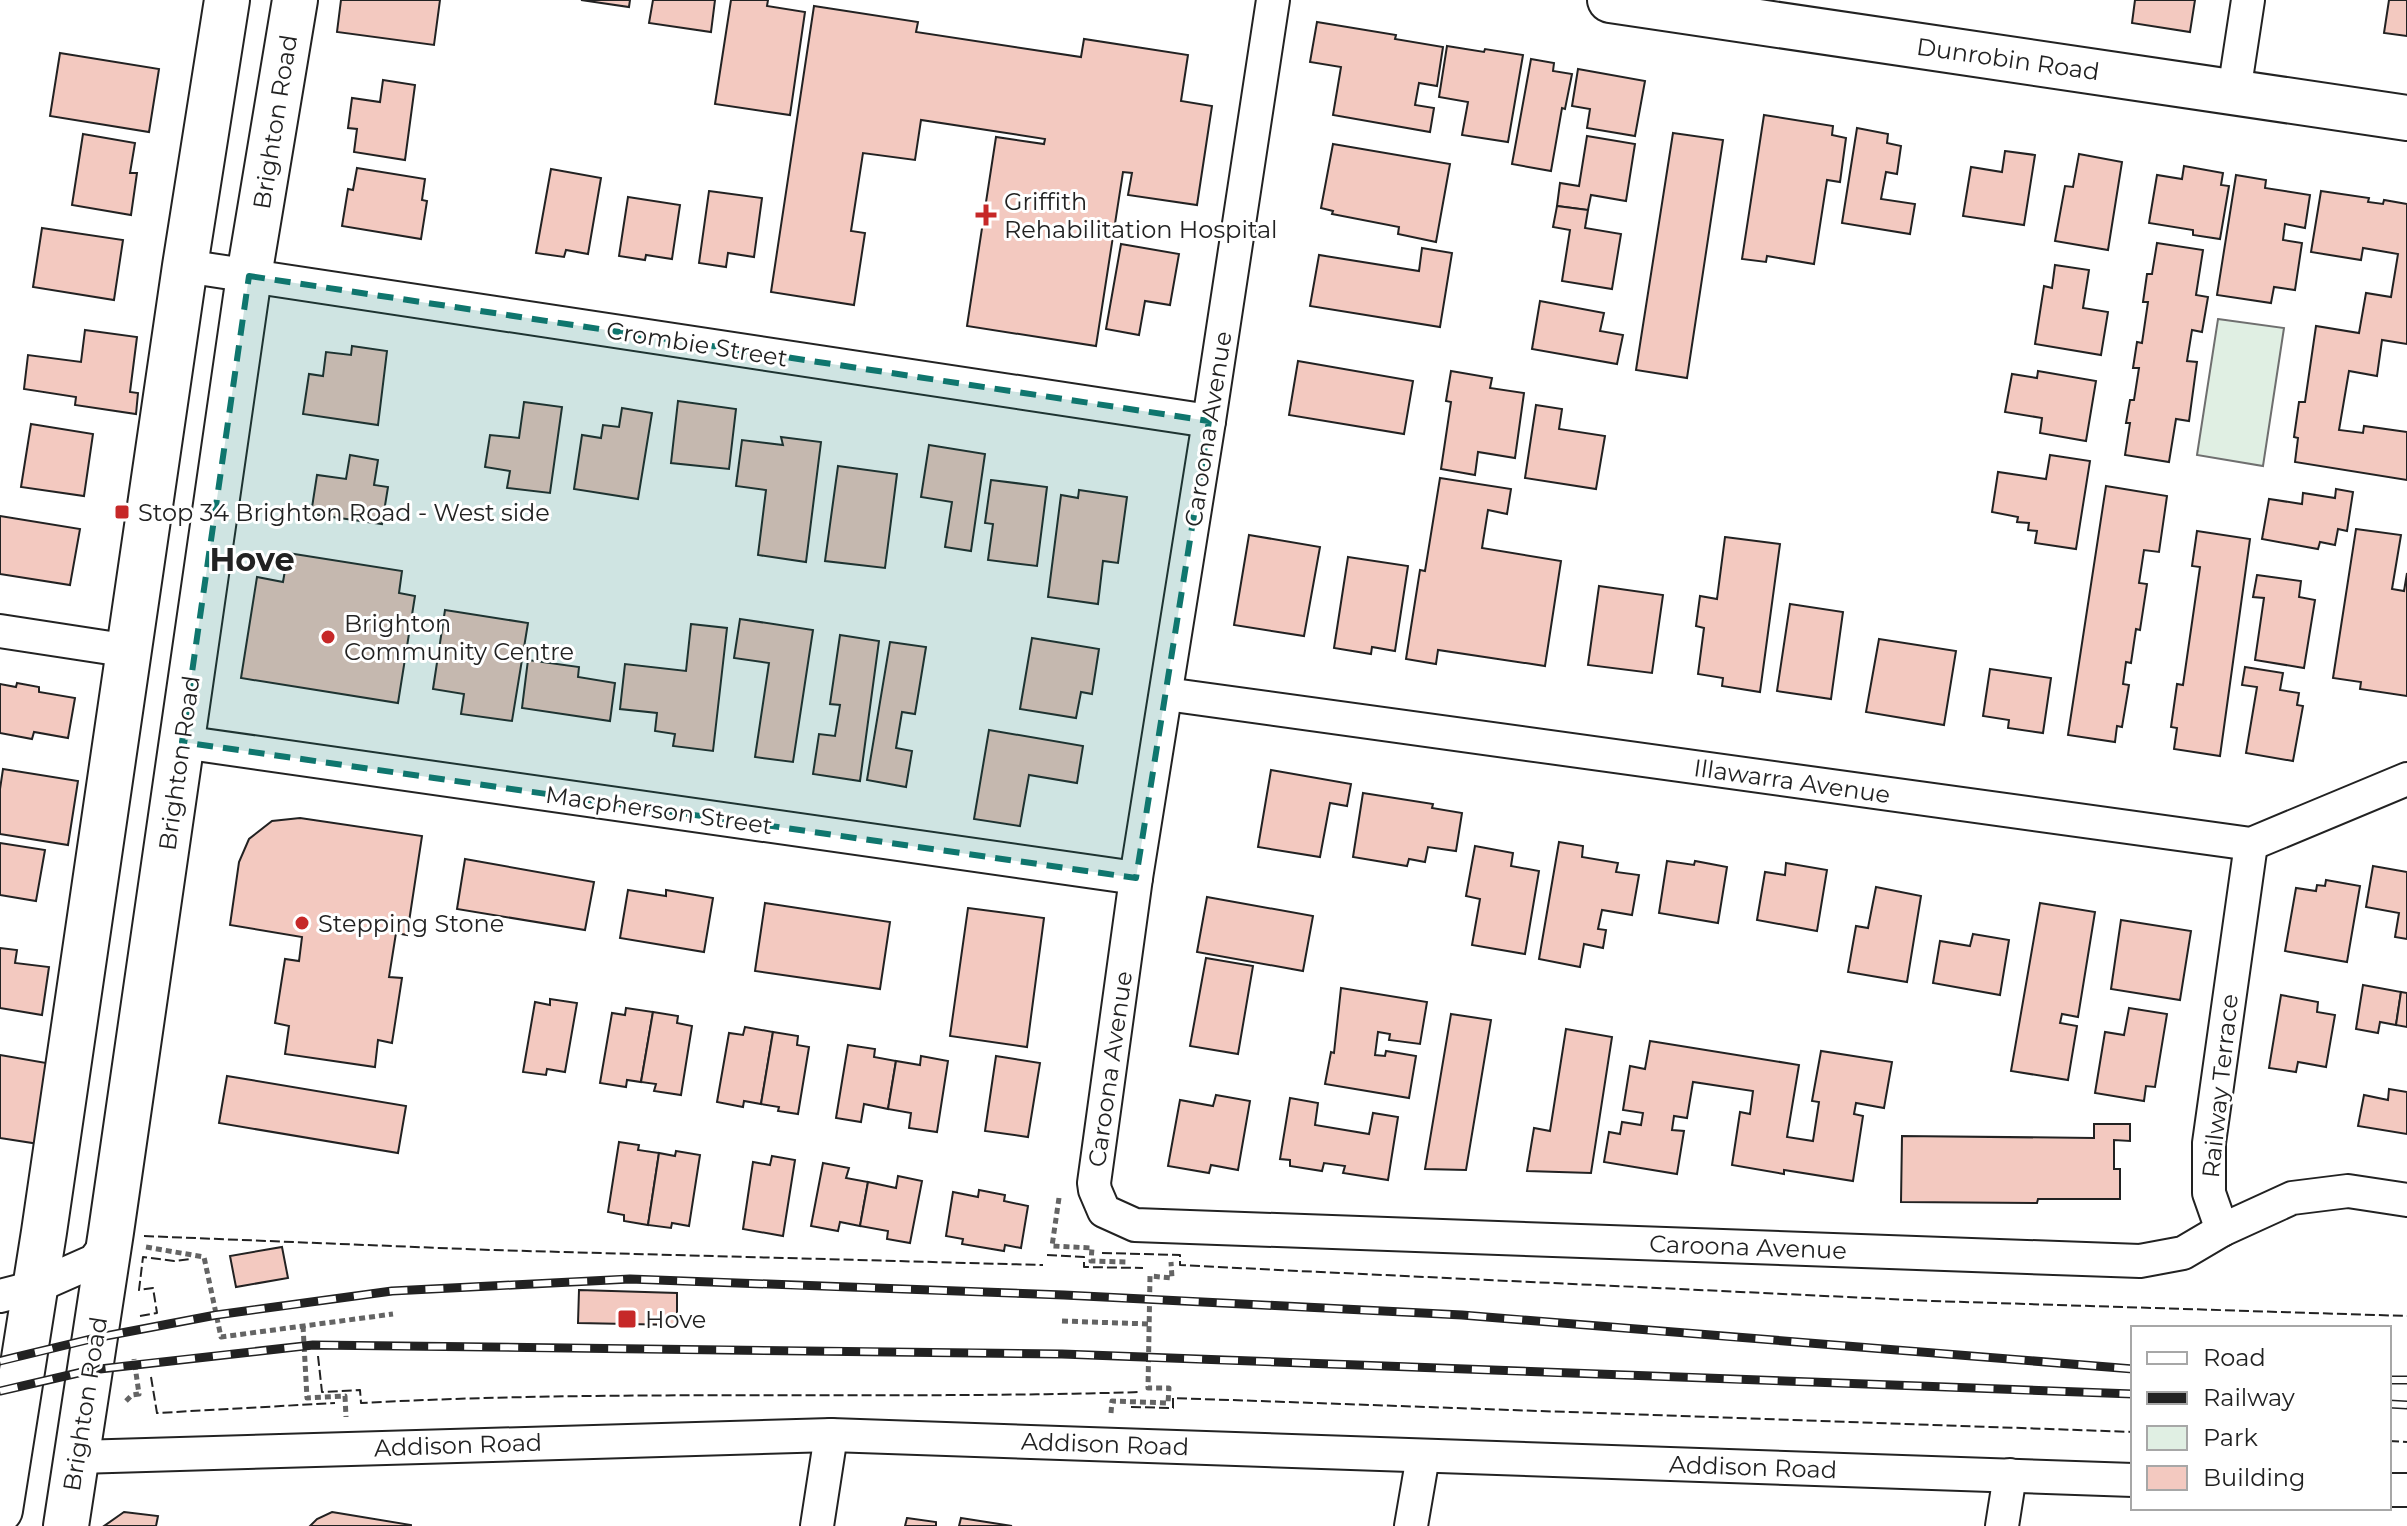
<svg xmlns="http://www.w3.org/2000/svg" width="2407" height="1526" font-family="Montserrat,sans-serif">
<rect width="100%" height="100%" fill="#fff"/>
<!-- green -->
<polygon fill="#e0efe3" stroke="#6f6f6f" stroke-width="2" points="2218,319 2284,328 2263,466 2197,455"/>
<!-- building -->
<g fill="#f3c9c0" stroke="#222" stroke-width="2">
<polygon points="341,0 440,0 434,45 337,32"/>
<polygon points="581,0 630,0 629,7"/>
<polygon points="653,0 715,0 711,32 649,23"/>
<polygon points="731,0 768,0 767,6 805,12 790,115 715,104"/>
<polygon points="2135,0 2195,0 2190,32 2132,23"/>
<polygon points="2389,0 2407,0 2407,36 2384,33"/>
<polygon points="814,6 918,22 916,32 1081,57 1084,39 1188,55 1181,101 1212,106 1197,205 1128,195 1132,173 1123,172 1096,346 967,326 996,137 1044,144 1045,139 921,120 915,160 863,153 851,231 865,233 854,305 771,292"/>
<polygon points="1317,22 1396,35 1395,39 1443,47 1437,86 1419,83 1415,105 1434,108 1430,132 1333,115 1341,67 1310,62"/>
<polygon points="1447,46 1484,52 1485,49 1523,55 1508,142 1462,135 1468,102 1439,97"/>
<polygon points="60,53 159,69 149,132 50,116"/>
<polygon points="1531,59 1554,63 1553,71 1572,74 1565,109 1562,108 1551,171 1512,164"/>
<polygon points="1578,69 1645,81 1635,136 1587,128 1590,109 1572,106"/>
<polygon points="383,80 415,85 405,160 354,152 357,129 348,128 352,98 380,102"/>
<polygon points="1764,115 1833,126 1832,135 1846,138 1840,182 1827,180 1814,264 1767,256 1766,262 1742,259"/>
<polygon points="1857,128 1888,134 1887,143 1901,146 1897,174 1886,172 1881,199 1915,204 1910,234 1842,223"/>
<polygon points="1673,133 1723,140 1687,378 1636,370"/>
<polygon points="83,134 135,143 130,173 137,173 131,215 72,205"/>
<polygon points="1587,136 1635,144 1626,201 1591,195 1588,210 1557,206 1560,183 1579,186"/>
<polygon points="1333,144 1450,164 1436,242 1398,234 1399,227 1332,214 1333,211 1321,208"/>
<polygon points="2005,151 2035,155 2024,225 1963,216 1971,167 2002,172"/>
<polygon points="2079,154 2122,162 2108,250 2055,241 2065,186 2073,187"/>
<polygon points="2184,166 2223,173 2221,185 2229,186 2220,239 2193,235 2193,230 2149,223 2157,175 2182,179"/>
<polygon points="357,168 425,179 422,200 427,201 421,239 342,226 348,189 353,190"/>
<polygon points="551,169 601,178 588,254 566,250 564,257 536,253"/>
<polygon points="2236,175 2266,180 2265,188 2310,195 2305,228 2285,224 2283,240 2302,243 2295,290 2274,287 2271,303 2217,295"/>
<polygon points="709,191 762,198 754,257 728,253 726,267 699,263"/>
<polygon points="2321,191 2369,198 2368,202 2383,204 2384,200 2407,204 2407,344 2382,340 2377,376 2349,371 2339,430 2363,433 2364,426 2407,432 2407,480 2295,462 2298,438 2294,437 2299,402 2305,402 2316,326 2359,333 2366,293 2391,297 2398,254 2363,248 2361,260 2311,252"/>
<polygon points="628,197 680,205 672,259 646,255 645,260 619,256"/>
<polygon points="1557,206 1588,210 1585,228 1621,234 1612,289 1562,281 1570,230 1553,227"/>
<polygon points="42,228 123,240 114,300 33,287"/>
<polygon points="2157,243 2203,250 2196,295 2208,297 2202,332 2192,330 2187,361 2197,362 2189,421 2176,419 2169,462 2125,455 2130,423 2126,423 2130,400 2134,400 2139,368 2133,368 2137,342 2142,343 2148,302 2143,302 2147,274 2152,274"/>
<polygon points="1121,244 1179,254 1170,305 1145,301 1139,335 1106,329"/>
<polygon points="1422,248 1452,253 1440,327 1310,306 1319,255 1419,271"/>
<polygon points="2055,265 2089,270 2083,308 2108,312 2101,355 2035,344 2044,286 2052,288"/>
<polygon points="1540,301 1604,313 1600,331 1623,335 1617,364 1532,349"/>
<polygon points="85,330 137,337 130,392 138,393 136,414 75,405 76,397 24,389 28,355 81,362"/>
<polygon points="352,346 387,351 378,425 303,414 309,374 323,376 326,352 351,355"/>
<polygon points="1298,361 1413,381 1404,434 1289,415"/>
<polygon points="1451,371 1492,378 1490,388 1524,393 1515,458 1478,452 1475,475 1441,469 1451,402 1446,401"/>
<polygon points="2038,371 2096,381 2086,441 2040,433 2042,418 2005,412 2012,374 2037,378"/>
<polygon points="678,401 736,409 729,469 671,463"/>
<polygon points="524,402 562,407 550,493 507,488 510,471 485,467 490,435 519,438"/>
<polygon points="1536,405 1562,409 1559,429 1605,436 1596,489 1525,478"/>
<polygon points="622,408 652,413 638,499 574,489 582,435 601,438 603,425 619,427"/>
<polygon points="31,424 93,434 84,496 21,487"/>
<polygon points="781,437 821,442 806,562 758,555 766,490 736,486 742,440 783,445"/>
<polygon points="929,445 985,454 971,551 945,547 952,502 921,497"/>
<polygon points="350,455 378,460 374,485 388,487 382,524 311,514 317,475 346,479"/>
<polygon points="2050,455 2090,461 2076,549 2035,543 2037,531 2028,530 2029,523 2017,522 2018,517 1992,512 1998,472 2046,479"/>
<polygon points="838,466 897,474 885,568 825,561"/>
<polygon points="1440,478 1511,489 1507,514 1488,510 1482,548 1561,561 1545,666 1438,650 1436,664 1406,659 1420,570 1425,571"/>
<polygon points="991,480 1047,487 1037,566 988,560 993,524 985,523"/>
<polygon points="2106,486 2167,496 2159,552 2144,550 2139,583 2147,584 2140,630 2136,629 2131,663 2126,662 2123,684 2129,685 2122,727 2117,726 2115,742 2068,735"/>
<polygon points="2336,489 2353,492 2347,531 2338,529 2335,545 2320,542 2318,549 2262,539 2269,499 2302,504 2303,493 2335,498"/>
<polygon points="1079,490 1127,497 1118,563 1103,561 1098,604 1048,597 1061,495 1078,498"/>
<polygon points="0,516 80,529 70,585 0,574"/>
<polygon points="2356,529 2401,535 2392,589 2404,591 2407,573 2407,696 2360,689 2361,682 2333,678"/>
<polygon points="2197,531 2250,539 2220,756 2174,749 2177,728 2171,727 2177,684 2183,685 2200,567 2192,566"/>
<polygon points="1249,535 1320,547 1304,636 1234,625"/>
<polygon points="1725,537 1780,544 1760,692 1722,686 1723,678 1698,674 1704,628 1696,626 1700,596 1717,599"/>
<polygon points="288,553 402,571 399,593 415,596 398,703 241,678 257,577 283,582"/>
<polygon points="1348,557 1408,566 1395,651 1372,647 1371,654 1334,648"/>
<polygon points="2257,575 2301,581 2299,597 2315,600 2304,668 2255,660 2264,598 2253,597"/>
<polygon points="1599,586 1663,595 1652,673 1588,665"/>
<polygon points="1790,604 1843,612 1831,699 1777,691"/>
<polygon points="445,610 528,623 512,721 461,714 464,694 433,689"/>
<polygon points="740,619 813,630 793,762 755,757 769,663 734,658"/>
<polygon points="691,624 727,628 713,751 673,746 675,734 655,731 657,713 620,709 625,664 686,671"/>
<polygon points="840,635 879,641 860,781 813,774 819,734 835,736 840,705 830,704"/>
<polygon points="1032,638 1099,649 1092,694 1081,692 1076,718 1020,709"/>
<polygon points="1879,639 1956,651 1944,725 1866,712"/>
<polygon points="890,642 926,647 915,714 902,712 896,748 912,751 906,787 867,780"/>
<polygon points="528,660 579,667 578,677 615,683 610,721 522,708"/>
<polygon points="2245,667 2283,673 2280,690 2299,693 2297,705 2303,706 2293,761 2246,753 2257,687 2242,685"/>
<polygon points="1990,669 2051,678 2043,733 2008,728 2009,720 1983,716"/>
<polygon points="17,683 39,687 39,692 75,698 68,738 34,732 32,739 0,733 0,684 16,687"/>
<polygon points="989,730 1083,746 1077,783 1029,775 1020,826 974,819"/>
<polygon points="3,769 78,781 68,845 0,834 0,789"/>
<polygon points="1271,770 1351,784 1347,806 1330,803 1320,857 1258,847"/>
<polygon points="1363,793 1433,804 1432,808 1462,813 1456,851 1428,847 1425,862 1409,859 1407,866 1353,857"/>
<polygon points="300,818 422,836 407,935 396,933 389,977 402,978 392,1043 378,1040 375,1067 285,1054 289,1026 275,1023 285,959 299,961 302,937 230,925 239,862 249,839 272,821"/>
<polygon points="1559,842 1583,846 1582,857 1618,863 1616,872 1639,875 1632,915 1602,910 1598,929 1606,930 1603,948 1584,944 1580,967 1539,959"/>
<polygon points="0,843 45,850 36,901 0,895"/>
<polygon points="1475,846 1513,853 1511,866 1539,871 1525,954 1472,945 1480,899 1466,896"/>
<polygon points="465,859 594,882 585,930 457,909"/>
<polygon points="1667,861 1694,865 1695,861 1727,867 1718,923 1659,913"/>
<polygon points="1786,863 1827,870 1817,931 1757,920 1765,872 1785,875"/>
<polygon points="2373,866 2407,872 2407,939 2395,937 2399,913 2366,907"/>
<polygon points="2326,880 2360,886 2347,962 2285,951 2296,888 2316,891 2317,885 2325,886"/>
<polygon points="1876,887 1921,896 1907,982 1848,972 1856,926 1868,928"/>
<polygon points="628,890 666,896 666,890 713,898 704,952 620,938"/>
<polygon points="1207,897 1313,916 1303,971 1197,952"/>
<polygon points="765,903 890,922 880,989 755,971"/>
<polygon points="2040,903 2095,912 2078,1017 2062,1014 2060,1023 2077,1026 2068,1080 2011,1071"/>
<polygon points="968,908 1044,918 1027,1047 950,1036"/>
<polygon points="2121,920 2191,931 2180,1000 2111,989"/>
<polygon points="1973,934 2009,940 2000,995 1933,983 1940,941 1970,946"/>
<polygon points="0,948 17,950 15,963 49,967 42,1015 0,1008"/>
<polygon points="1206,958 1253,966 1238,1054 1190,1046"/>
<polygon points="2363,985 2401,992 2396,1025 2380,1022 2378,1033 2356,1029"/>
<polygon points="1341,988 1427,1002 1420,1044 1389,1040 1390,1034 1378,1032 1375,1055 1385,1056 1386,1051 1416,1056 1409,1098 1325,1084 1331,1052 1334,1053"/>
<polygon points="2401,992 2407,993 2407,1027 2396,1025"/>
<polygon points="2281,995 2318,1002 2317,1012 2335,1015 2326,1067 2298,1062 2296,1072 2269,1068"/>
<polygon points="550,999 577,1003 565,1072 547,1069 546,1075 523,1072 535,1002 550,1005"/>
<polygon points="626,1008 653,1012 641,1082 627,1080 626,1087 600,1083 612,1013 625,1015"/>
<polygon points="2129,1008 2167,1014 2155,1087 2146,1086 2144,1101 2095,1093 2105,1032 2124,1035"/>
<polygon points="653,1012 678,1016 677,1023 692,1026 681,1095 654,1091 656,1084 641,1082"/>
<polygon points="1451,1014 1491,1020 1466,1170 1425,1169"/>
<polygon points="745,1027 773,1032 761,1104 744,1101 743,1107 717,1102 729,1033 743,1035"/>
<polygon points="1566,1029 1612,1037 1591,1173 1527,1171 1534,1128 1550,1131"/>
<polygon points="773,1032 798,1036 797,1045 809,1047 798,1114 778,1111 779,1107 761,1104"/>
<polygon points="1650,1041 1799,1065 1787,1137 1813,1141 1819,1102 1812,1101 1821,1051 1892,1062 1884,1108 1856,1103 1854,1114 1863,1116 1853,1181 1784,1170 1784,1174 1732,1165 1740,1112 1750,1114 1753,1091 1693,1082 1687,1118 1674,1116 1672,1130 1684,1131 1677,1174 1604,1162 1609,1132 1620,1134 1622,1122 1641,1125 1643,1113 1623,1110 1630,1066 1645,1069"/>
<polygon points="848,1045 875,1049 874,1057 896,1061 888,1109 864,1104 861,1122 836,1118"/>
<polygon points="0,1055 52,1064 39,1144 0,1138"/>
<polygon points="921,1056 948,1061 937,1132 909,1128 911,1113 888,1109 896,1061 920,1065"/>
<polygon points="996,1056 1040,1063 1028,1137 985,1131"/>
<polygon points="227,1076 406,1106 398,1153 219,1123"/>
<polygon points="2389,1089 2407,1092 2407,1134 2358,1126 2364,1095 2388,1100"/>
<polygon points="1216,1095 1250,1101 1238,1170 1211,1165 1209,1173 1168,1166 1180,1100 1213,1106"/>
<polygon points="1290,1098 1318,1103 1315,1125 1369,1134 1373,1113 1398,1117 1388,1180 1343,1173 1345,1166 1324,1163 1322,1171 1290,1166 1290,1160 1280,1159"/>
<polygon points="2094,1124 2130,1124 2130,1141 2114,1140 2114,1169 2120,1169 2120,1199 2038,1199 2037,1203 1901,1202 1902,1136 2094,1138"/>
<polygon points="619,1142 639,1145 638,1150 659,1153 648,1225 624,1221 624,1215 608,1212"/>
<polygon points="676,1151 700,1155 689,1226 672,1223 671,1228 648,1225 659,1153 675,1156"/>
<polygon points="772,1156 795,1160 783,1236 743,1229 753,1162 770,1165"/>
<polygon points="823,1163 849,1168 846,1178 868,1182 860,1226 840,1222 838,1231 811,1226"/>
<polygon points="898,1176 922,1181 910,1243 887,1239 888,1231 860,1226 868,1182 896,1188"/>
<polygon points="979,1190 1005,1195 1004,1201 1028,1206 1021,1248 1005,1245 1004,1251 962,1244 963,1239 946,1236 953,1192 978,1197"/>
<polygon points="282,1247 288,1278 236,1287 230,1256"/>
<polygon points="579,1290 677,1293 677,1325 578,1323"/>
<polygon points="124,1512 158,1516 156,1526 104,1526"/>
<polygon points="332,1512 411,1525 411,1526 310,1526 317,1519"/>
<polygon points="907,1518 936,1522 936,1526 905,1526"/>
<polygon points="961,1518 1012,1526 959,1526"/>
</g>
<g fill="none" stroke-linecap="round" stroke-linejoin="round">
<!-- street casing -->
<g stroke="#222" stroke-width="36">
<g id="street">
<polyline points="1273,0 1209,421 1136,878 1094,1183 1095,1190 1104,1211 1135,1225 2140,1261 2183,1253 2222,1230 2292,1198 2348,1191 2407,1200"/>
<polyline points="2234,92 2248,0"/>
<polyline points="185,266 1209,421"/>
<polyline points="0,631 130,651"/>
<polyline points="1166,694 2251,844 2407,779"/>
<polyline points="182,742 1136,878"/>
<polyline points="2222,1230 2209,1193 2209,1143 2251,844"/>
<polyline points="0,1296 35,1287 94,1261 110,1240"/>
<polyline points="78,1457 831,1435 2133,1480"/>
<polyline points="2389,1490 2407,1490"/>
<polyline points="817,1526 831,1435"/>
<polyline points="1411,1526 1423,1456"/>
<polyline points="2002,1526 2010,1475"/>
</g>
</g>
<!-- secondary casing -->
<g stroke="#222" stroke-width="48">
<polyline id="secondary" points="1610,0 2407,118"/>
</g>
<!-- primary casing -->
<g stroke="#222" stroke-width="48">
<g id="primary">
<polyline points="0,1510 44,1232 185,266 227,0"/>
<polyline points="66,1526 111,1232 249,276 295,0"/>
</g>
</g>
<!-- path -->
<g stroke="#646464" stroke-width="5" stroke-dasharray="6 4" stroke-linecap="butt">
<polyline points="1059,1198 1052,1246 1092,1248 1091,1261 1129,1262"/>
<polyline points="146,1247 204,1257 221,1337 393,1314"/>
<polyline points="1062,1321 1149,1324"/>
<polyline points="303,1326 307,1398 345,1396 346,1417"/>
<polyline points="126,1401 132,1395 139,1394 134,1359"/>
<polyline points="1111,1413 1112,1401 1168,1403 1169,1388 1148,1388 1150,1276 1172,1278 1171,1262"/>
</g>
<!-- street -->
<use href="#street" stroke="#fff" stroke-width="32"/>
<!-- secondary -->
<use href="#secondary" stroke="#fff" stroke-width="44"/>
<!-- primary -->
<use href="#primary" stroke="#fff" stroke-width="44"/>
<!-- rail casing -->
<g stroke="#222" stroke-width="9">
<g id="rail">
<polyline points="0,1361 95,1338 216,1315 392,1291 630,1279 1064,1295 1462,1315 2133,1369"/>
<polyline points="2389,1380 2407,1380"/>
<polyline points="0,1391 91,1370 313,1345 1062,1354 2133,1394"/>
<polyline points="2389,1404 2407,1405"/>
</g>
</g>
<!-- rail -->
<use href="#rail" stroke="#fff" stroke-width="6" stroke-dasharray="18" stroke-linecap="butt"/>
<!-- fence -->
<g stroke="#222" stroke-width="2" stroke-dasharray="10 4" stroke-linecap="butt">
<polyline points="144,1236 490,1250 1043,1265"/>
<polyline points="1102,1253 1180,1255 1180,1265 1278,1270 1932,1301 2407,1316"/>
<polyline points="1047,1255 1084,1257 1084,1267 1143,1268"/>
<polyline points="140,1316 157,1313 153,1288 139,1290 143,1257 174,1261 191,1259"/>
<path d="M318,1356L322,1392L360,1390L361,1403C620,1389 881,1400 1141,1392"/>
<polyline points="151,1377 157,1413 335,1403"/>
<polyline points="1131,1407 1173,1408 1173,1398 2133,1432"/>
<polyline points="2389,1441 2407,1442"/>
</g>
</g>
<!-- marked area -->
<path fill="#0f766e" fill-opacity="0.2" stroke="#0f766e" stroke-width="6" stroke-dasharray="16 10" stroke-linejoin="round" d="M249,276L1209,421L1136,878L182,742Z"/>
<!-- markers -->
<g fill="#c62828" stroke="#fff" stroke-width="3">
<path d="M982 203h8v8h8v8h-8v8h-8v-8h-8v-8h8z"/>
<rect x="114" y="504" width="16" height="16" rx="4"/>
<circle cx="328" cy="637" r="8"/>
<circle cx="302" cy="923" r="8"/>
<rect x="617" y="1309" width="20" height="20" rx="4"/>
</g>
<g text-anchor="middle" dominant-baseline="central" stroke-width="6" stroke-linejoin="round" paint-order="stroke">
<!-- street labels -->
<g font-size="24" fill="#222" stroke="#fff">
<text transform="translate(2008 59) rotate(8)">Dunrobin Road</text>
<text transform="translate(275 122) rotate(-81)">Brighton Road</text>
<text transform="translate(697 344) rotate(9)">Crombie Street</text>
<text transform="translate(1208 429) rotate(-81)">Caroona Avenue</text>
<text transform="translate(179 763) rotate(-82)">Brighton Road</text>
<text transform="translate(1792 781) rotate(8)">Illawarra Avenue</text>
<text transform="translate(659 810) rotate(8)">Macpherson Street</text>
<text transform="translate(1110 1069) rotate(-82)">Caroona Avenue</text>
<text transform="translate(2220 1086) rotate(-84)">Railway Terrace</text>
<text transform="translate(1748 1247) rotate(2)">Caroona Avenue</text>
<text transform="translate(85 1404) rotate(-81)">Brighton Road</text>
<text transform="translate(1105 1444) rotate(2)">Addison Road</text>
<text transform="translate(458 1445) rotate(-2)">Addison Road</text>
<text transform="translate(1753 1467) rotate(2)">Addison Road</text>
</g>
<!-- poi labels -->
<g font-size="24" fill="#222" stroke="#fff" text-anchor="start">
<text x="1004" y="201">Griffith<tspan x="1004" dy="28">Rehabilitation Hospital</tspan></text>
<text x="138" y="512">Stop 34 Brighton Road - West side</text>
<text x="344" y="623">Brighton<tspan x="344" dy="28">Community Centre</tspan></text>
<text x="318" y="923">Stepping Stone</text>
<text x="645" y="1319">Hove</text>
</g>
<!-- district labels -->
<g font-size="32" font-weight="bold" fill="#222" stroke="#fff">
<text x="252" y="559">Hove</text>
</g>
</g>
<!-- legend -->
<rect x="2131" y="1326" width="260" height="184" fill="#ffffff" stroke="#a7a7a7" stroke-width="2"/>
<rect x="2147" y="1352" width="40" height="12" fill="#ffffff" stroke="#a7a7a7" stroke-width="2"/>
<text x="2203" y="1366" font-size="24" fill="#222222">Road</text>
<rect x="2147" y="1392" width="40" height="12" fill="#222222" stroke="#a7a7a7" stroke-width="2"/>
<text x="2203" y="1406" font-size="24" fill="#222222">Railway</text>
<rect x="2147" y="1426" width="40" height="24" fill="#e0efe3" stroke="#a7a7a7" stroke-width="2"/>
<text x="2203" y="1446" font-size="24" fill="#222222">Park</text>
<rect x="2147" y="1466" width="40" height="24" fill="#f3c9c0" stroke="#a7a7a7" stroke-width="2"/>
<text x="2203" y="1486" font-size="24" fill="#222222">Building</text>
</svg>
